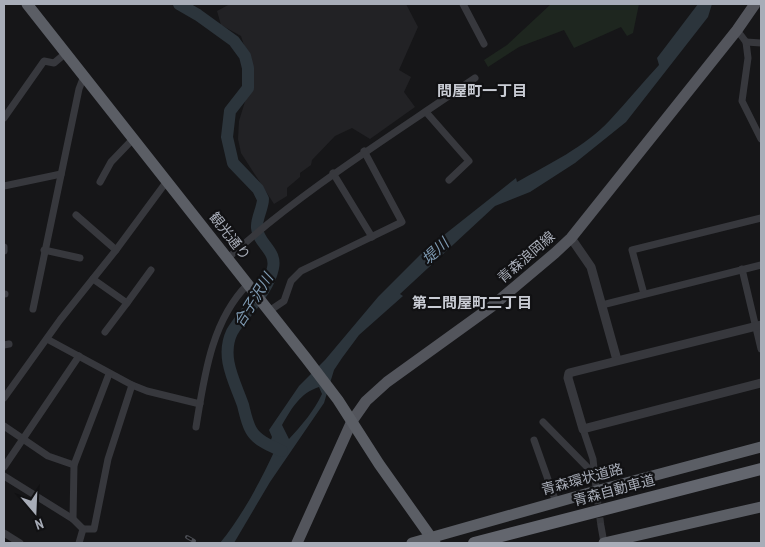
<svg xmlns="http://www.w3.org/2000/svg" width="765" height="547" font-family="'PT Sans Narrow','Noto Sans JP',sans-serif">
<rect width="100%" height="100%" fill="#161618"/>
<!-- built -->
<polygon fill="#222225" points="230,4 406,4 418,27 399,70 411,77 404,92 415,107 370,139 352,128 335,136 312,160 311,165 300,173 300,177 287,188 287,196 274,204 241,153 238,139 239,121 251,82 248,57 241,36 221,25 217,11"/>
<!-- green -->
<polygon fill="#1e261f" points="551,4 639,4 633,33 627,36 621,27 574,48 564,30 519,47 488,67 484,60 507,45"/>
<!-- water -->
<path fill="#2c353c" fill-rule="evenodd" d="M698,4H712L708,17L626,122L575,163L530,192L495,206L400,294L403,296L359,335L342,358L334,370L324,403L270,482L234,543H220C242,516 259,484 274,452L269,445L272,437L269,430L299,386L325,360L378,297L425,250L516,178L517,182C549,164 585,147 610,120C627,102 642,83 659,65L657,58ZM319,387L322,394C314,411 302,425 289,439L282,425C292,408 300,393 319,387Z"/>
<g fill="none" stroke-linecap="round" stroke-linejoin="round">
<!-- river -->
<path stroke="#2c353c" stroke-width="12" d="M179,4L198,15L234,41L245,56L248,68V88L230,111L227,137L233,163L258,189L263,199C263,208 256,219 257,228C258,244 277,250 273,268C268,293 244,311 232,332C220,357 235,382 243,405C245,413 247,423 251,430C257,441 271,446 282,451"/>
<!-- minor-tunnel -->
<polyline stroke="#333438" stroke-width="7" stroke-dasharray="7 3.5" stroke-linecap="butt" points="597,497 601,526"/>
<!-- minor -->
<g stroke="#37383d" stroke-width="7">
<polyline points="463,4 484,44"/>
<polyline points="737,30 746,42 748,58 742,101 761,139"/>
<polyline points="746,42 761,43"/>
<polyline points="426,112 469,161 449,180"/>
<polyline points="4,118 44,61 54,63 66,53"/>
<polyline points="333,173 372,237"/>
<polyline points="100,182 111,162 133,139"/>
<polyline points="4,186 61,174"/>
<polyline points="76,215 116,250"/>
<polyline points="4,247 4,251"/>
<polyline points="44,250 80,258"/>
<path d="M228,258C304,189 391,136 475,78"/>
<polyline points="742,269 761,349"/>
<polyline points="93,279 127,303 151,270"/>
<polyline points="4,294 5,294"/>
<polyline points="644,294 632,250 761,218"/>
<polyline points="602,305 761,265"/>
<polyline points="33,309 79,89 84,76"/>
<polyline points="269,311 284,301 291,281 301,271 402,222 364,151"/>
<polyline points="105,332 127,303"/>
<polyline points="47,339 132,385 147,391 200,404"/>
<polyline points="4,345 9,344"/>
<polyline points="4,398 60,320 116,250 167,181"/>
<polyline points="543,422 593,473"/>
<polyline points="4,426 48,456 74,465"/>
<path d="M196,427C204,378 211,321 248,284"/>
<polyline points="583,429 593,459 597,497"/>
<polyline points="534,440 556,502"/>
<polyline points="4,467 79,356"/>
<polyline points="4,476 73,519"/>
<polyline points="601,526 604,543"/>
<polyline points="83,529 94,529 108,459 132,385"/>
<polyline points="4,533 20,543"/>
<polyline points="79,543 83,529 73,519 74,465 109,374"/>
</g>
<!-- tertiary -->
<g stroke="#37383d" stroke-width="9">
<polyline points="571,238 591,267 617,360"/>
<polyline points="761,325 569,373 568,378 583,429 761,383"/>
</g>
<!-- primary -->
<polyline stroke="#53555c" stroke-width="11" points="297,543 352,421 366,401 387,382 491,307 555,253 571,238 737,30 755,4"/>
<!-- trunk -->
<g stroke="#5b5e65" stroke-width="11">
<polyline points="27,4 306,358 338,400 379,464 435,543"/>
<polyline points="412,543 596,491 761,447"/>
<polyline points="604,543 761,507"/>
</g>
<!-- motorway -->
<polyline stroke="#63666e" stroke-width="12" points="474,543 761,469"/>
<!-- rail casing -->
<g stroke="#4a4c52" stroke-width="4">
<polyline id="rail" points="187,537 194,541"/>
</g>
<!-- rail -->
<use href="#rail" stroke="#111113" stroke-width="2" stroke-dasharray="5.5" stroke-linecap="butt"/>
</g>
<g text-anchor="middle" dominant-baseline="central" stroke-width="4.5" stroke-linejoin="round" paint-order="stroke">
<!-- street labels -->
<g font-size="14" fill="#a8adb8" stroke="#111113">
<text transform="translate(230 236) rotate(52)">観光通り</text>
<text transform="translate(526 257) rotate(-41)">青森浪岡線</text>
<text transform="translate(582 479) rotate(-15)">青森環状道路</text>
<text transform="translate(614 490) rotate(-15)">青森自動車道</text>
</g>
<!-- neighbourhood labels -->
<g font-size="15" font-weight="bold" fill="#c9ccd4" stroke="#111113">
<text x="482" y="90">問屋町一丁目</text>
<text x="472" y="302">第二問屋町二丁目</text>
</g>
<!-- water labels -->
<g font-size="15" font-style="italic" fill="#7f9bb3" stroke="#111113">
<text transform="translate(435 251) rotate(-43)">堤川</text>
<text transform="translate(253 300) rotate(-58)">合子沢川</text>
</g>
</g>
<!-- border -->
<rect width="765" height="547" fill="none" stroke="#a8adb8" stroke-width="10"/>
<!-- north arrow -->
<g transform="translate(35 512) rotate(161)" stroke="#111113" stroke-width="4" paint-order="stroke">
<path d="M0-4L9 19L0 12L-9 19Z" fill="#a8adb8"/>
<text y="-8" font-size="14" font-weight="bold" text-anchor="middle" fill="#a8adb8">N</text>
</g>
</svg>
